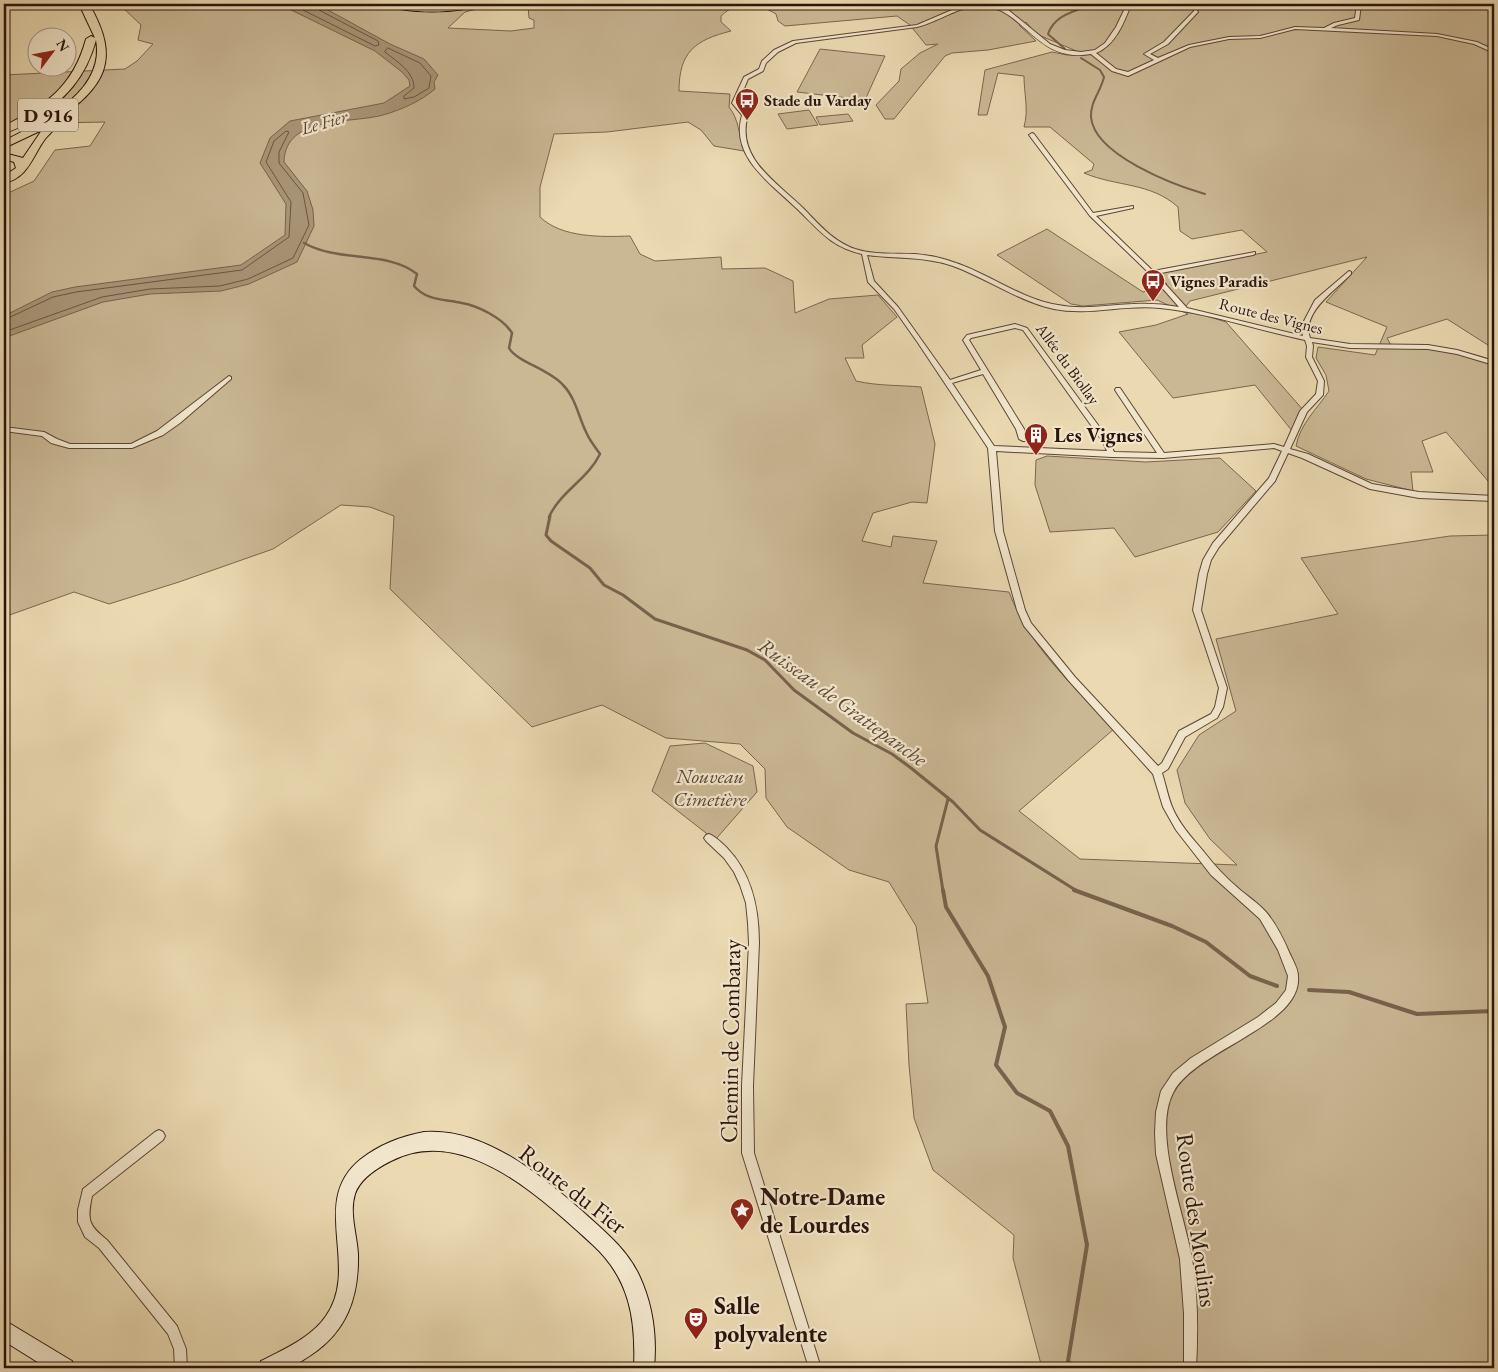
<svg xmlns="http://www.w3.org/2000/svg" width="1498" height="1372" font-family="'EB Garamond',serif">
<rect width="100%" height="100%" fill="#ead9b1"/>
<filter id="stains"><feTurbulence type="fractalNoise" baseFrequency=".004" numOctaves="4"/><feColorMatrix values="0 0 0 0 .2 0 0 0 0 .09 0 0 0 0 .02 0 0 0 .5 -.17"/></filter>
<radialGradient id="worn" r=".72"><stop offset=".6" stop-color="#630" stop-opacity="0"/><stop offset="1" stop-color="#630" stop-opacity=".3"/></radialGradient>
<!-- green -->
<g fill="#cab895" stroke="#7a6650">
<path d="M119,4H382C403,10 427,12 449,10C465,9 480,4 497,4L465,12L448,28L511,31L534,28V20L529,18L528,6L531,4H1494V346L1491,347L1447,319L1387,338L1391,345C1427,345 1460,348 1494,361V488L1446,432L1422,441L1433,472H1411L1413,491L1366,479L1296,446C1300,424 1317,409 1329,391L1326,375L1316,358L1318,347L1375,355L1387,327L1326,302L1367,257L1190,301L1184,309L1226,322L1304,411L1293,432L1255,385L1173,398L1119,332L1156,325L1188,314L1157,300L1083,306L1071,304L997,255L1047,229L1143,292L1167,284L1157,274L1267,252L1242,230L1192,239L1180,231L1178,207C1150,182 1117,187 1084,173L1092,170L1094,164L1050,127H1024C1029,109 1024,95 1024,76L998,73L987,115H978L985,70L1052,52L1067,55H1086L1036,34L1026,22L1019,25L1036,41L988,50L952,53L945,56L894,119H885L876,105L899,81L901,69L920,53L938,44L926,45L910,25L897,16L785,26L778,21L776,14C758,3 737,0 721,16V22L731,31C695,40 679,52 679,91L730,94L729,107C739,119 739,136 744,151L714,146L701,130L688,122L607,132L554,134L540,187V217C562,238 601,237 630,236L640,254L655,261L721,257L722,269L765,268L793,281L795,313L829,299L878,295L897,317L862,345L864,358H845L856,381C878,386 898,385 921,387L935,444L927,503L912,502L873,513L862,541L891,547L893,536L937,541L923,583L1009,592C1030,648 1074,686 1114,729L1019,811L1080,859L1237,865L1210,839L1185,803L1177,770L1199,735L1236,711L1216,639L1338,614L1301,558L1450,536L1494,535V1368H1042L1013,1258L1014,1235L933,1170L914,1118L909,1065L906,1004L928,1003L916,926L889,882L849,870L787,827L766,798L765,769L740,744L666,738L602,705L532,727L390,589L394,516L370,507L341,505L273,549L179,582L109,604L74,592L4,617V195L34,181L55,150L90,146L105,122L4,124V75L125,69L137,61L153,44L138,40L141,25Z"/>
<polygon points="820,49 885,56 865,100 797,92"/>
<polygon points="809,110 818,125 787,129 778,114"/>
<polygon points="848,114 853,121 820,125 816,117"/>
<polygon points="1047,456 1146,462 1220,458 1256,491 1218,532 1135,557 1114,528 1050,532 1035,485 1036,460"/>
<polygon points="705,743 753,766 757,792 715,840 652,791 670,746"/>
</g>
<!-- water -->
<path fill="#a99679" stroke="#77624d" d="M279,4H317L390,44L424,59L438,75L434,82L435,89C421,101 401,110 383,115C351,124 285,115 284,162L307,191L313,210L314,226L297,262L249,284L221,291L150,294L103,302L4,338V316L52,292L75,287L241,265L285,235L286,204L260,163L270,138L290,121L384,103L410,86L409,80L402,72L375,51Z"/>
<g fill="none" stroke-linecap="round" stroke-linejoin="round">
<!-- shore -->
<g stroke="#6a5542" stroke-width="1">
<polyline points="291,4 375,46 379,45 378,41 319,10 316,4"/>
<path d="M388,48L420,63L431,76L429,88L414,97L404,99V96L414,88C414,71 397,62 385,52Z"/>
<polyline points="4,320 53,297 76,292 242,270 289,237 291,202 266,162 274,141 286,131 289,132 279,152 279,163 303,193 309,225 293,258 248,279 220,286 150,289 102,297 4,332"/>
</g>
<!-- stream-far3 -->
<g stroke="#77624d" stroke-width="2">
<path d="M1065,49L1048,34C1055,14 1075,12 1092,4"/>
<path d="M1081,58L1100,70L1104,77C1101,91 1090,102 1091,117C1094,155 1174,185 1205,194"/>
</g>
<!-- stream-far2 -->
<path stroke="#77624d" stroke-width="2.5" d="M304,243C340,263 386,250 417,274L414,286C427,301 444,299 462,303C478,306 503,318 512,333L509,348C517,362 549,369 563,385C576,398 579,419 587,434C590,441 596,448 600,454C588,479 560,492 549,517"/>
<!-- stream-far1 -->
<g stroke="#77624d" stroke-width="3">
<polyline points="550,516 546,535 551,541 590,568 604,585 623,595 655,619 747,650 765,660 794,690 853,733 892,754 911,768 953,802 980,830 1077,891"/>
<polyline points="943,891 936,846 948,799"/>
</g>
<!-- stream -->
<g stroke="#77624d" stroke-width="4">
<polyline points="943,890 946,907 988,976 1005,1027 996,1065 1017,1093 1050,1111 1068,1146 1087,1245 1068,1361 1074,1368"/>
<polyline points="1074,890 1172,926 1206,942 1250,976 1277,986"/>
<polyline points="1309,990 1349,992 1417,1014 1494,1011"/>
</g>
<!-- street casing -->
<g stroke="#5b4534" stroke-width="2">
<g id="street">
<path d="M974,4H990L1007,9L1050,44L1065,50L1081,52L1095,50L1105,43L1116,27L1127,4H1131C1125,21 1115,46 1096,53L1116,69L1128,72L1154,60L1144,54L1164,42L1194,11L1190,4H1194L1198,12L1168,44L1150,54L1158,58L1189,45L1229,37L1260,36L1295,27L1324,28L1334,23L1355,18L1357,4H1361L1359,20L1338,25L1331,28L1437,34L1477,42L1494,50V53L1474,44L1437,36L1295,29L1260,38L1229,39L1190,47L1128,76L1112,71L1091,54C1034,64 1023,4 979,6C957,7 938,22 917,27L796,43L778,52L766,63L763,71L748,79L738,103L748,115C735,157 776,182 802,207C818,223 832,241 855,249C874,255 895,253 915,254C929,255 943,258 956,263C991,275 1021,299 1058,305C1083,310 1108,305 1133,304C1149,303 1163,304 1179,307L1150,274L1090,216L1029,135L1032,133L1034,134L1093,213L1133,206V208L1096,216L1153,271L1255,252V254L1253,255L1156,274L1187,308L1303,336L1302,332L1304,321L1315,300L1349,271L1351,272V274C1336,290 1301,312 1310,338L1350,344L1428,345L1457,350L1494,361V365L1457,354L1428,349L1350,348L1312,342L1313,346L1312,357L1324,381L1323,395L1307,412L1290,449L1308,454L1372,484L1419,492L1494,496V501L1419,498L1370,489L1302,458L1288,453L1275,481L1219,547L1211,560L1207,574L1201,610L1227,688L1223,707L1217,718L1185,737L1168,769L1162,773C1166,785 1168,798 1173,809C1180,825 1193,839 1204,852C1214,865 1225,877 1238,888C1247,896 1258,903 1266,912C1276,924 1283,938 1289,952C1292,959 1298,968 1298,976C1303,1026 1194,1050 1173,1093C1152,1134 1185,1215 1192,1259C1198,1295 1198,1332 1196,1368H1184V1314L1180,1259L1156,1154L1155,1133L1156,1112L1161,1091L1173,1073L1191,1058L1258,1017L1276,1003L1286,990L1288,976L1278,950L1260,919L1211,875L1176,830L1163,807L1153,774L1069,681L1024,626L1017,610L995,531L988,448L918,343L894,309L868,282L862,254C828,246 818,228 794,206C769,182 730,156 742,115L732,103L744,77L759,69L762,61L774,50L793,41L917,25L959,7ZM867,255C896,259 925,256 953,266C988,279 1018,301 1054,309C1089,316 1125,304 1160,308C1209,313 1257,330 1305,340L1307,346L1306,357L1318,381L1316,394L1300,411L1284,447L1274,444L1164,453L1120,388H1116L1115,390L1157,453L1114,452L1109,440L1027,328L1015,324L967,335L963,340L981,370L950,380L898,307L874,281ZM1015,328L1023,330L1103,442L1107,451L994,446L952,383L983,374L1016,429L1019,439L1023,441H1026L1027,439L1024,429L969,340L971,338ZM1274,448L1282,451L1269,478L1213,543L1203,560L1199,574L1193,610L1219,688L1215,707L1211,714L1179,731L1162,763L1158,766L1075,677L1031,623L1025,610L1003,531L996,451L1112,457L1163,458Z"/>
<polygon points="229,376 231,377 231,379 180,423 163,435 132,448 69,448 51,443 42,436 4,431 4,427 44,432 57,439 70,444 131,444 157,431"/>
<path d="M709,834C716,837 722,843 727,848C752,874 759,908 759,943L753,1086L754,1153L821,1368H809L742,1153V1086L749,943L748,923L746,903L740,885L734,872L724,858L706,841L704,838L706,835Z"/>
<path d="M159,1130L163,1132L165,1136L163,1140L92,1196C87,1220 88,1225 107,1240L177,1326L186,1349L187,1368H175L174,1349L168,1334L99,1248L85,1237L78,1222V1210L83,1189L155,1132Z"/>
</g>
</g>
<!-- secondary casing -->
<g stroke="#2b140b" stroke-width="2">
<g id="secondary">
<path d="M386,4L432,7L478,4C463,14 401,14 386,4Z"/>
<path d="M424,1132C483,1127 539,1174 581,1210C603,1230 626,1248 639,1275C653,1305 657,1336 654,1368H634C636,1320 630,1279 593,1245C542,1199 464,1123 391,1161C377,1168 360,1179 355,1194C349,1213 357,1235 358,1254C359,1297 347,1331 311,1355C304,1359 296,1366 288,1368C279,1370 267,1368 258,1368L261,1361C283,1350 312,1337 326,1316C361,1266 308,1201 361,1159C379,1145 402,1136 424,1132Z"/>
<polygon points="4,1320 72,1361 75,1368 47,1368 4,1341"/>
</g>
</g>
<!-- highway casing -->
<g stroke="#2b140b" stroke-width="2">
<path id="highway" d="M79,4H89C122,61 105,87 54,122L58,125C54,130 49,134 45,139C32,157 28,178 4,183V176L16,168L14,162L4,159V153L23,158L42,130L4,148V141C41,122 106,92 96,40C86,77 65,101 32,120C23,125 14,131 4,133V126C46,105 73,87 86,39L91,36L95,38Z"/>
</g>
<!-- street -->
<use href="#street" fill="#f1e6cc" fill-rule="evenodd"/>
<!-- secondary -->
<use href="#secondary" fill="#f1e6cc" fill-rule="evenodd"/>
<!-- highway -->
<use href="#highway" fill="#ead9b1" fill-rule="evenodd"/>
</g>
<!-- icons -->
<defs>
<g id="bus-pin" transform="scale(1.25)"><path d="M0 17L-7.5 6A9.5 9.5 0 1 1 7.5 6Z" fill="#8f2418" stroke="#f1e6cc"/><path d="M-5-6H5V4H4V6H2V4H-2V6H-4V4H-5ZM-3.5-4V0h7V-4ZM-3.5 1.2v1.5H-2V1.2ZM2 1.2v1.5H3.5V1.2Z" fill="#fff"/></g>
<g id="building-pin" transform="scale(1.25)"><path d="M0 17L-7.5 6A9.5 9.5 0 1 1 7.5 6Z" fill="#8f2418" stroke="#f1e6cc"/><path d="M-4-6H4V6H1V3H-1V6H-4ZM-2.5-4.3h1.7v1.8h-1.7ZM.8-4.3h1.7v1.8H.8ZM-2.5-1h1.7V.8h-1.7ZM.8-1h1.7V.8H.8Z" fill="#fff"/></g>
<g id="sight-pin" transform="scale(1.25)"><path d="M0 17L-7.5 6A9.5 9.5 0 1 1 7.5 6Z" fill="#8f2418" stroke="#f1e6cc"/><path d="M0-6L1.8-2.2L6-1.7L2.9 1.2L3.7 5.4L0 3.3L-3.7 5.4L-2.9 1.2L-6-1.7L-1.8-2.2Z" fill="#fff"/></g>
<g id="theatre-pin" transform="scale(1.25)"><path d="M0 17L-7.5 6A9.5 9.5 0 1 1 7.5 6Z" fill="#8f2418" stroke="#f1e6cc"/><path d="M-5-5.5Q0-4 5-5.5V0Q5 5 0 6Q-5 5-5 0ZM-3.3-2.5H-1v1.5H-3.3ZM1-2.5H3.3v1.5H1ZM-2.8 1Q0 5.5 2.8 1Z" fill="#fff"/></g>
</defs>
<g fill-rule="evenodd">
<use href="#bus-pin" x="747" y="100"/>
<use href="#bus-pin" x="1153" y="281"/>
<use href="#building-pin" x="1036" y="435"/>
<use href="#sight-pin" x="742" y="1210"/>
<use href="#theatre-pin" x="696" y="1319"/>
</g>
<g text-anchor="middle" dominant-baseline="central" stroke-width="4.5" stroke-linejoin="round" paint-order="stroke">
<!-- far-poi labels -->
<g font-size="16" font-weight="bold" fill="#2b140b" stroke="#f1e6cc" text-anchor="start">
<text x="764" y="100">Stade du Varday</text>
<text x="1170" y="281">Vignes Paradis</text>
</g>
<!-- far-street labels -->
<g font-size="16" fill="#2b140b" stroke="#f1e6cc">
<text transform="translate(1271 316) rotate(14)">Route des Vignes</text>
<text transform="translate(1068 364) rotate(54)">Allée du Biollay</text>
</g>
<!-- far-water labels -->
<g font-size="18" font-style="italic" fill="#5d4837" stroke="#f1e6cc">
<text transform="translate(324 122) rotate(-16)">Le Fier</text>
</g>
<!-- shield labels -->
<rect fill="#f1e6cc" stroke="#665345" stroke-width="1" x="18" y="98.5" width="60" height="33" rx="4"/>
<g font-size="19" font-weight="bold" fill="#2b140b">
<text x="48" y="115">D 916</text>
</g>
<!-- poi labels -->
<g font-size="20" font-weight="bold" fill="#2b140b" stroke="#f1e6cc" text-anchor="start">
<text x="1054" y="435">Les Vignes</text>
</g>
<!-- park labels -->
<g font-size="20" font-style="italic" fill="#5b4534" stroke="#f1e6cc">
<text x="710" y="776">Nouveau<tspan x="710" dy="23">Cimetière</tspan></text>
</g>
<!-- water labels -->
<g font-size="21" font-style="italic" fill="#5d4837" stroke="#f1e6cc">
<text transform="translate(843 702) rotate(36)">Ruisseau de Grattepanche</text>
</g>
<!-- near-street labels -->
<g font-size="24" fill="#2b140b" stroke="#f1e6cc">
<text transform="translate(730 1041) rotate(-89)">Chemin de Combaray</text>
<text transform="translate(573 1189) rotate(38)">Route du Fier</text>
<text transform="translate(1197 1220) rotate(82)">Route des Moulins</text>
</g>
<!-- near-poi labels -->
<g font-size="24" font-weight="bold" fill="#2b140b" stroke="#f1e6cc" text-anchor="start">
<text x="760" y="1196">Notre-Dame<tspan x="760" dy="28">de Lourdes</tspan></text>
<text x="714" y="1305">Salle<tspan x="714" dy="28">polyvalente</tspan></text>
</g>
</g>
<!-- margin -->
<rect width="1498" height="1372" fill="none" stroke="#ead9b1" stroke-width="20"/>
<rect x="5" y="5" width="1488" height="1362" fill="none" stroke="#2b140b" stroke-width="2.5"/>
<rect x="10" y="10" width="1478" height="1352" fill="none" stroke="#2b140b"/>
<!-- north arrow -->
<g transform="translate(52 52) rotate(58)"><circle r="24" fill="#f1e6cc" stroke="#a2927f"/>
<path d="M0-4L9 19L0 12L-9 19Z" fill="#8f2418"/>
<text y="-8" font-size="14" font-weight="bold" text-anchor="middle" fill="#2b140b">N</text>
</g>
<rect width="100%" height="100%" filter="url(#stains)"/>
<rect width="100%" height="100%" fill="url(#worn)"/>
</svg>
